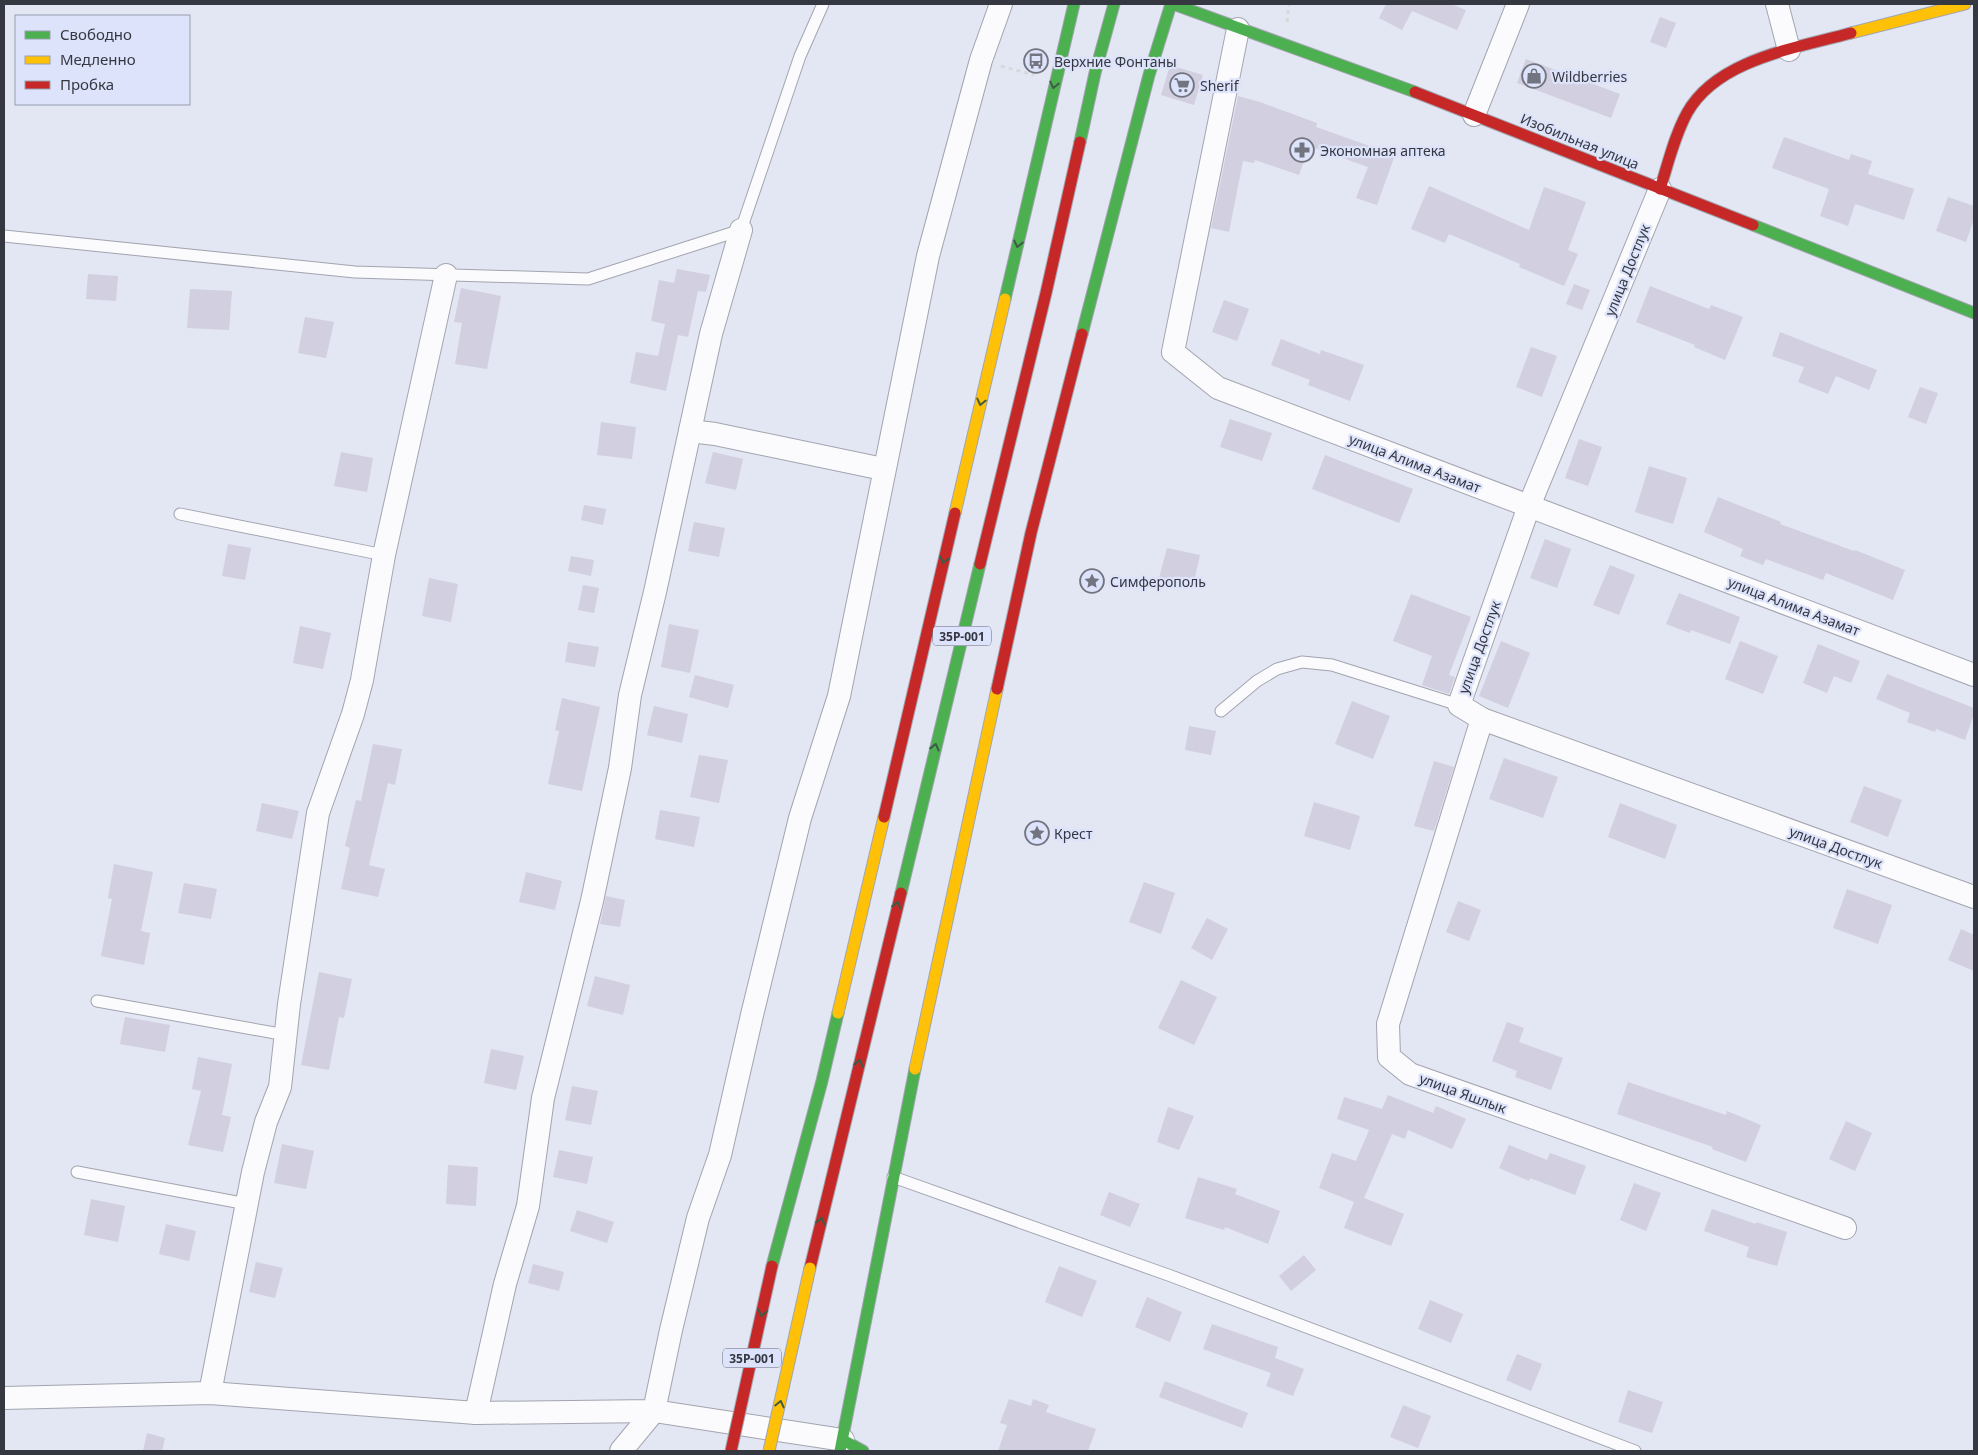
<svg xmlns="http://www.w3.org/2000/svg" width="1978" height="1455" font-family="'Noto Sans',sans-serif">
<rect width="100%" height="100%" fill="#e3e6f3"/>
<!-- building -->
<g fill="#d2cfe0">
<polygon points="1386,4 1451,4 1466,10 1457,30 1412,11 1402,30 1379,18"/>
<polygon points="1660,17 1676,23 1666,48 1650,42"/>
<polygon points="1526,59 1620,94 1611,118 1517,83"/>
<polygon points="1170,65 1203,75 1194,105 1161,95"/>
<polygon points="1238,96 1260,102 1317,123 1316,127 1395,155 1377,205 1356,198 1368,167 1309,146 1299,175 1255,160 1254,163 1243,161 1229,232 1211,228"/>
<polygon points="1784,137 1849,160 1851,154 1872,161 1868,174 1914,189 1904,220 1855,204 1848,226 1820,216 1829,189 1772,168"/>
<polygon points="1429,186 1529,230 1544,187 1586,202 1568,250 1578,254 1564,286 1519,267 1520,264 1449,234 1445,243 1411,229"/>
<polygon points="1948,197 1974,206 1974,219 1966,242 1936,231"/>
<polygon points="677,269 710,275 706,292 698,291 688,337 678,335 666,391 630,383 636,352 658,356 665,324 651,321 659,280 674,283"/>
<polygon points="88,274 118,276 116,301 86,299"/>
<polygon points="1574,284 1590,290 1582,310 1566,304"/>
<polygon points="1650,286 1709,309 1711,305 1743,317 1725,360 1694,347 1695,345 1636,322"/>
<polygon points="461,288 501,296 487,369 455,364 462,323 454,322"/>
<polygon points="190,289 232,291 229,330 187,328"/>
<polygon points="1224,300 1249,309 1237,341 1212,332"/>
<polygon points="305,317 334,322 326,358 298,353"/>
<polygon points="1780,332 1877,370 1869,390 1836,376 1828,394 1798,382 1804,367 1772,356"/>
<polygon points="1281,339 1320,354 1321,350 1364,365 1350,401 1308,385 1310,380 1271,365"/>
<polygon points="1531,347 1557,356 1542,397 1516,387"/>
<polygon points="1920,387 1938,393 1926,424 1908,417"/>
<polygon points="1230,419 1272,433 1262,461 1220,447"/>
<polygon points="601,422 636,427 632,459 597,455"/>
<polygon points="1579,439 1602,447 1588,486 1565,478"/>
<polygon points="341,452 373,458 367,492 334,486"/>
<polygon points="713,452 743,459 736,490 705,483"/>
<polygon points="1325,455 1413,489 1399,523 1312,489"/>
<polygon points="1649,466 1687,478 1673,524 1635,512"/>
<polygon points="1718,497 1781,522 1780,524 1854,551 1855,550 1905,570 1893,600 1826,573 1823,580 1766,559 1763,565 1740,556 1743,549 1704,532"/>
<polygon points="584,505 606,509 603,525 581,520"/>
<polygon points="694,522 725,528 719,557 688,551"/>
<polygon points="1545,539 1571,549 1557,588 1530,578"/>
<polygon points="228,544 251,548 245,580 222,576"/>
<polygon points="1167,548 1200,555 1193,586 1159,578"/>
<polygon points="571,556 594,560 591,576 568,571"/>
<polygon points="1610,565 1635,575 1619,615 1593,605"/>
<polygon points="429,578 458,584 451,622 422,616"/>
<polygon points="583,585 599,588 594,613 578,610"/>
<polygon points="1679,593 1740,617 1730,644 1691,630 1690,633 1666,624"/>
<polygon points="1411,594 1471,617 1449,675 1455,677 1449,694 1422,685 1432,656 1393,641"/>
<polygon points="669,624 699,630 690,673 661,667"/>
<polygon points="300,626 331,633 323,669 293,663"/>
<polygon points="1501,641 1530,653 1508,708 1479,696"/>
<polygon points="1740,641 1778,656 1763,694 1725,679"/>
<polygon points="568,642 599,647 595,667 565,662"/>
<polygon points="1818,644 1860,661 1851,683 1834,676 1827,693 1803,683"/>
<polygon points="1887,674 1974,708 1974,714 1965,740 1936,729 1935,732 1907,722 1910,713 1876,699"/>
<polygon points="695,675 734,685 728,708 689,697"/>
<polygon points="562,698 600,707 582,791 548,784 559,731 555,730"/>
<polygon points="1352,701 1390,716 1373,759 1335,744"/>
<polygon points="654,706 688,714 682,743 647,735"/>
<polygon points="1189,726 1216,731 1211,755 1185,750"/>
<polygon points="373,744 402,749 395,785 388,783 369,865 385,869 378,897 341,889 350,848 345,846 356,800 361,801"/>
<polygon points="699,755 728,760 719,803 690,797"/>
<polygon points="1504,758 1558,777 1543,818 1489,799"/>
<polygon points="1434,761 1454,767 1434,831 1414,826"/>
<polygon points="1864,786 1902,800 1888,837 1850,822"/>
<polygon points="1314,802 1360,816 1350,850 1304,836"/>
<polygon points="262,803 299,811 292,839 256,831"/>
<polygon points="1620,803 1677,825 1665,859 1608,837"/>
<polygon points="660,810 700,817 694,847 655,839"/>
<polygon points="114,864 153,872 141,931 150,933 144,965 101,956 112,899 108,898"/>
<polygon points="526,872 562,881 555,910 519,902"/>
<polygon points="1144,882 1175,893 1161,934 1129,922"/>
<polygon points="184,883 217,889 211,919 178,913"/>
<polygon points="1847,889 1892,905 1878,944 1833,928"/>
<polygon points="606,896 625,900 620,927 600,924"/>
<polygon points="1458,901 1481,910 1469,941 1446,932"/>
<polygon points="1207,918 1228,929 1212,960 1191,948"/>
<polygon points="1961,929 1974,935 1974,971 1948,960"/>
<polygon points="319,972 352,979 344,1018 339,1017 329,1070 301,1065"/>
<polygon points="595,976 630,985 623,1015 587,1006"/>
<polygon points="1181,980 1217,997 1194,1045 1158,1028"/>
<polygon points="125,1017 170,1025 165,1052 120,1044"/>
<polygon points="1507,1022 1524,1028 1519,1042 1563,1058 1551,1090 1515,1077 1517,1071 1492,1061"/>
<polygon points="491,1049 524,1056 516,1090 484,1083"/>
<polygon points="198,1057 232,1064 222,1115 231,1117 223,1152 188,1145 201,1091 192,1089"/>
<polygon points="1628,1082 1726,1115 1727,1111 1761,1125 1746,1162 1712,1149 1713,1147 1617,1114"/>
<polygon points="572,1086 598,1091 591,1125 565,1120"/>
<polygon points="1388,1095 1433,1113 1436,1106 1466,1119 1452,1149 1408,1130 1405,1139 1392,1134 1364,1198 1404,1214 1391,1246 1344,1228 1354,1202 1319,1188 1332,1153 1356,1161 1369,1130 1337,1119 1344,1097 1382,1109"/>
<polygon points="1168,1107 1194,1116 1179,1150 1157,1142"/>
<polygon points="1846,1121 1872,1133 1855,1171 1829,1159"/>
<polygon points="282,1144 314,1151 306,1189 274,1183"/>
<polygon points="1509,1145 1547,1160 1550,1153 1586,1166 1575,1195 1530,1178 1529,1181 1499,1168"/>
<polygon points="559,1150 593,1157 587,1184 553,1177"/>
<polygon points="448,1165 478,1167 476,1206 446,1204"/>
<polygon points="1198,1177 1237,1189 1235,1194 1280,1211 1268,1244 1225,1227 1224,1230 1185,1218"/>
<polygon points="1634,1183 1661,1193 1646,1231 1620,1220"/>
<polygon points="1109,1192 1140,1204 1130,1227 1100,1215"/>
<polygon points="91,1199 125,1206 118,1242 84,1235"/>
<polygon points="1712,1209 1756,1224 1756,1222 1787,1232 1777,1266 1746,1257 1749,1247 1704,1231"/>
<polygon points="577,1210 614,1222 607,1243 570,1231"/>
<polygon points="166,1224 196,1231 189,1261 159,1254"/>
<polygon points="1304,1255 1316,1270 1291,1291 1279,1276"/>
<polygon points="256,1262 283,1268 275,1298 249,1292"/>
<polygon points="533,1264 564,1272 559,1291 528,1283"/>
<polygon points="1059,1266 1097,1281 1082,1317 1045,1302"/>
<polygon points="1147,1297 1182,1312 1170,1342 1135,1327"/>
<polygon points="1430,1300 1463,1314 1451,1343 1418,1329"/>
<polygon points="1212,1324 1278,1347 1275,1358 1304,1369 1293,1396 1266,1386 1271,1373 1203,1349"/>
<polygon points="1517,1354 1542,1364 1531,1391 1506,1380"/>
<polygon points="1165,1381 1248,1413 1242,1428 1159,1397"/>
<polygon points="1628,1390 1663,1402 1652,1433 1618,1422"/>
<polygon points="1009,1399 1031,1406 1033,1399 1049,1405 1046,1412 1096,1429 1088,1451 998,1451 1007,1425 1000,1423"/>
<polygon points="1403,1405 1431,1416 1418,1448 1390,1437"/>
<polygon points="147,1433 165,1438 162,1451 143,1451"/>
</g>
<g fill="none" stroke-linecap="round" stroke-linejoin="round">
<!-- lane casing -->
<g stroke="#a2a5af" stroke-width="13">
<g id="lane">
<polyline points="4,236 355,272 588,279 741,230 800,56 823,4"/>
<polyline points="180,514 384,555"/>
<polyline points="1221,711 1257,681 1277,669 1302,662 1332,665 1459,705"/>
<polyline points="97,1001 286,1035"/>
<polyline points="77,1172 247,1204"/>
<polyline points="893,1177 1171,1276 1635,1451"/>
</g>
</g>
<!-- street casing -->
<g stroke="#a2a5af" stroke-width="24">
<g id="street">
<polyline points="1777,4 1789,50"/>
<polyline points="1238,29 1173,352 1218,388 1974,675"/>
<polyline points="1474,115 1518,4"/>
<polyline points="1660,189 1529,506 1459,705 1482,719 1974,897"/>
<polyline points="690,431 715,434 883,469"/>
<polyline points="1482,719 1388,1024 1389,1057 1410,1074 1845,1228"/>
<polyline points="210,1393 253,1172 266,1122 280,1087 289,1004 318,813 353,714 362,680 384,555 446,275"/>
<polyline points="4,1398 210,1393 476,1413 654,1411 671,1330 698,1218 720,1155 752,1015 800,818 839,696 928,256 981,60 1001,4"/>
<polyline points="476,1413 505,1284 528,1206 543,1098 592,901 620,768 630,695 655,592 711,334 741,230"/>
<polyline points="621,1451 654,1411 843,1440"/>
</g>
</g>
<!-- fast casing -->
<g stroke="#a2a5af" stroke-width="13">
<g id="fast">
<polyline points="1173,4 1415,92"/>
<polyline points="1080,142 1095,73 1114,4"/>
<polyline points="1753,225 1974,313"/>
<polyline points="1005,299 1074,4"/>
<polyline points="1082,334 1149,75 1171,4"/>
<polyline points="901,893 980,564"/>
<polyline points="772,1266 822,1081 838,1013"/>
<polyline points="843,1440 863,1451"/>
<polyline points="840,1451 915,1069"/>
</g>
</g>
<!-- slow casing -->
<g stroke="#a2a5af" stroke-width="13">
<g id="slow">
<polyline points="1851,33 1965,4"/>
<polyline points="955,513 1005,299"/>
<polyline points="838,1013 884,817"/>
<polyline points="915,1069 997,689"/>
</g>
</g>
<!-- jam casing -->
<g stroke="#a2a5af" stroke-width="13">
<g id="jam">
<polyline points="1415,92 1753,225"/>
<path d="M1660,189C1668,164 1674,137 1687,113C1717,59 1797,48 1851,33"/>
<polyline points="980,564 1046,293 1080,142"/>
<polyline points="997,689 1031,533 1082,334"/>
<polyline points="884,817 955,513"/>
<polyline points="810,1268 901,893"/>
</g>
</g>
<!-- path -->
<g stroke="#d7d8db" stroke-width="3" stroke-dasharray="4 4" stroke-linecap="butt">
<polyline points="1287,22 1289,4"/>
<polyline points="1001,66 1034,75"/>
</g>
<!-- lane -->
<use href="#lane" stroke="#fbfbfd" stroke-width="11"/>
<!-- street -->
<use href="#street" stroke="#fbfbfd" stroke-width="22"/>
<!-- fast -->
<use href="#fast" stroke="#4caf50" stroke-width="11"/>
<!-- slow -->
<use href="#slow" stroke="#ffc107" stroke-width="11"/>
<!-- jam -->
<use href="#jam" stroke="#c62828" stroke-width="11"/>
<!-- slow-bridge casing -->
<g stroke="#a2a5af" stroke-width="13" stroke-linecap="butt">
<polyline id="slow-bridge" points="769,1451 810,1268"/>
</g>
<!-- jam-bridge casing -->
<g stroke="#a2a5af" stroke-width="13" stroke-linecap="butt">
<polyline id="jam-bridge" points="731,1451 772,1266"/>
</g>
<!-- slow-bridge -->
<use href="#slow-bridge" stroke="#ffc107" stroke-width="11"/>
<!-- jam-bridge -->
<use href="#jam-bridge" stroke="#c62828" stroke-width="11"/>
</g>
<!-- one-way arrows -->
<defs><path id="oneway-chevron" d="M-2-3.5L2.5 0L-2 3.5" fill="none" stroke-width="1.6" stroke-linecap="round" stroke-linejoin="round" transform="scale(1.25)"/></defs>
<g stroke="#3c5c46">
<use href="#oneway-chevron" transform="translate(1054 85) rotate(103)"/>
<use href="#oneway-chevron" transform="translate(1018 244) rotate(103)"/>
<use href="#oneway-chevron" transform="translate(981 402) rotate(103)"/>
<use href="#oneway-chevron" transform="translate(944 560) rotate(103)"/>
<use href="#oneway-chevron" transform="translate(935 747) rotate(-76)"/>
<use href="#oneway-chevron" transform="translate(897 905) rotate(-76)"/>
<use href="#oneway-chevron" transform="translate(859 1063) rotate(-76)"/>
<use href="#oneway-chevron" transform="translate(821 1221) rotate(-76)"/>
<use href="#oneway-chevron" transform="translate(762 1313) rotate(102)"/>
<use href="#oneway-chevron" transform="translate(780 1404) rotate(-77)"/>
</g>
<!-- icons -->
<defs>
<g id="bus-ring" transform="scale(1.25)"><circle r="9.5" fill="#dce3fa" stroke="#72757f" stroke-width="1.5"/><path d="M-5-6H5V4H4V6H2V4H-2V6H-4V4H-5ZM-3.5-4V0h7V-4ZM-3.5 1.2v1.5H-2V1.2ZM2 1.2v1.5H3.5V1.2Z" fill="#72757f"/></g>
<g id="shop-ring" transform="scale(1.25)"><circle r="9.5" fill="#dce3fa" stroke="#72757f" stroke-width="1.5"/><path d="M-5-2.5h2.3a2.7 3.5 0 0 1 5.4 0H5L5.5 6h-11ZM-1.5-2.5h3a1.5 2.3 0 0 0-3 0Z" fill="#72757f"/></g>
<g id="supermarket-ring" transform="scale(1.25)"><circle r="9.5" fill="#dce3fa" stroke="#72757f" stroke-width="1.5"/><path d="M-6-5.5h2.5l.6 2H6L4.5 2H-2.5L-4.4-4H-6ZM-1.5 3.2a1.3 1.3 0 1 0 .1 0ZM3 3.2a1.3 1.3 0 1 0 .1 0Z" fill="#72757f"/></g>
<g id="pharmacy-ring" transform="scale(1.25)"><circle r="9.5" fill="#dce3fa" stroke="#72757f" stroke-width="1.5"/><path d="M-2-6h4v4h4v4h-4v4h-4v-4h-4v-4h4Z" fill="#72757f"/></g>
<g id="sight-ring" transform="scale(1.25)"><circle r="9.5" fill="#dce3fa" stroke="#72757f" stroke-width="1.5"/><path d="M0-6L1.8-2.2L6-1.7L2.9 1.2L3.7 5.4L0 3.3L-3.7 5.4L-2.9 1.2L-6-1.7L-1.8-2.2Z" fill="#72757f"/></g>
</defs>
<g fill-rule="evenodd">
<use href="#bus-ring" x="1036" y="61"/>
<use href="#shop-ring" x="1534" y="76"/>
<use href="#supermarket-ring" x="1182" y="85"/>
<use href="#pharmacy-ring" x="1302" y="150"/>
<use href="#sight-ring" x="1092" y="581"/>
<use href="#sight-ring" x="1037" y="833"/>
</g>
<g text-anchor="middle" dominant-baseline="central" stroke-width="4.5" stroke-linejoin="round" paint-order="stroke">
<!-- shield labels -->
<g fill="#dce3fa" stroke="#676b78" stroke-width="1">
<rect x="933" y="626.5" width="58" height="19" rx="4"/>
<rect x="723" y="1348.5" width="58" height="19" rx="4"/>
</g>
<g font-size="12" font-weight="bold" fill="#353841">
<text x="962" y="636">35Р-001</text>
<text x="752" y="1358">35Р-001</text>
</g>
<!-- poi labels -->
<g font-size="14" fill="#353841" stroke="#dce3fa" text-anchor="start">
<text x="1054" y="61">Верхние Фонтаны</text>
<text x="1552" y="76">Wildberries</text>
<text x="1200" y="85">Sherif</text>
<text x="1320" y="150">Экономная аптека</text>
<text x="1110" y="581">Симферополь</text>
<text x="1054" y="833">Крест</text>
</g>
<!-- street labels -->
<g font-size="14" fill="#353841" stroke="#dce3fa">
<text transform="translate(1580 141) rotate(22)">Изобильная улица</text>
<text transform="translate(1627 270) rotate(-68)">улица Достлук</text>
<text transform="translate(1415 463) rotate(21)">улица Алима Азамат</text>
<text transform="translate(1794 606) rotate(21)">улица Алима Азамат</text>
<text transform="translate(1479 647) rotate(-70)">улица Достлук</text>
<text transform="translate(1836 847) rotate(20)">улица Достлук</text>
<text transform="translate(1463 1093) rotate(20)">улица Яшлык</text>
</g>
</g>
<!-- border -->
<rect width="1978" height="1455" fill="none" stroke="#353841" stroke-width="10"/>
<!-- legend -->
<rect x="15" y="15" width="175" height="90" fill="#dce3fa" stroke="#999fb0"/>
<rect x="25" y="31" width="25" height="8" fill="#4caf50" stroke="#999fb0"/>
<text x="60" y="40" font-size="15" fill="#353841">Свободно</text>
<rect x="25" y="56" width="25" height="8" fill="#ffc107" stroke="#999fb0"/>
<text x="60" y="65" font-size="15" fill="#353841">Медленно</text>
<rect x="25" y="81" width="25" height="8" fill="#c62828" stroke="#999fb0"/>
<text x="60" y="90" font-size="15" fill="#353841">Пробка</text>
</svg>
